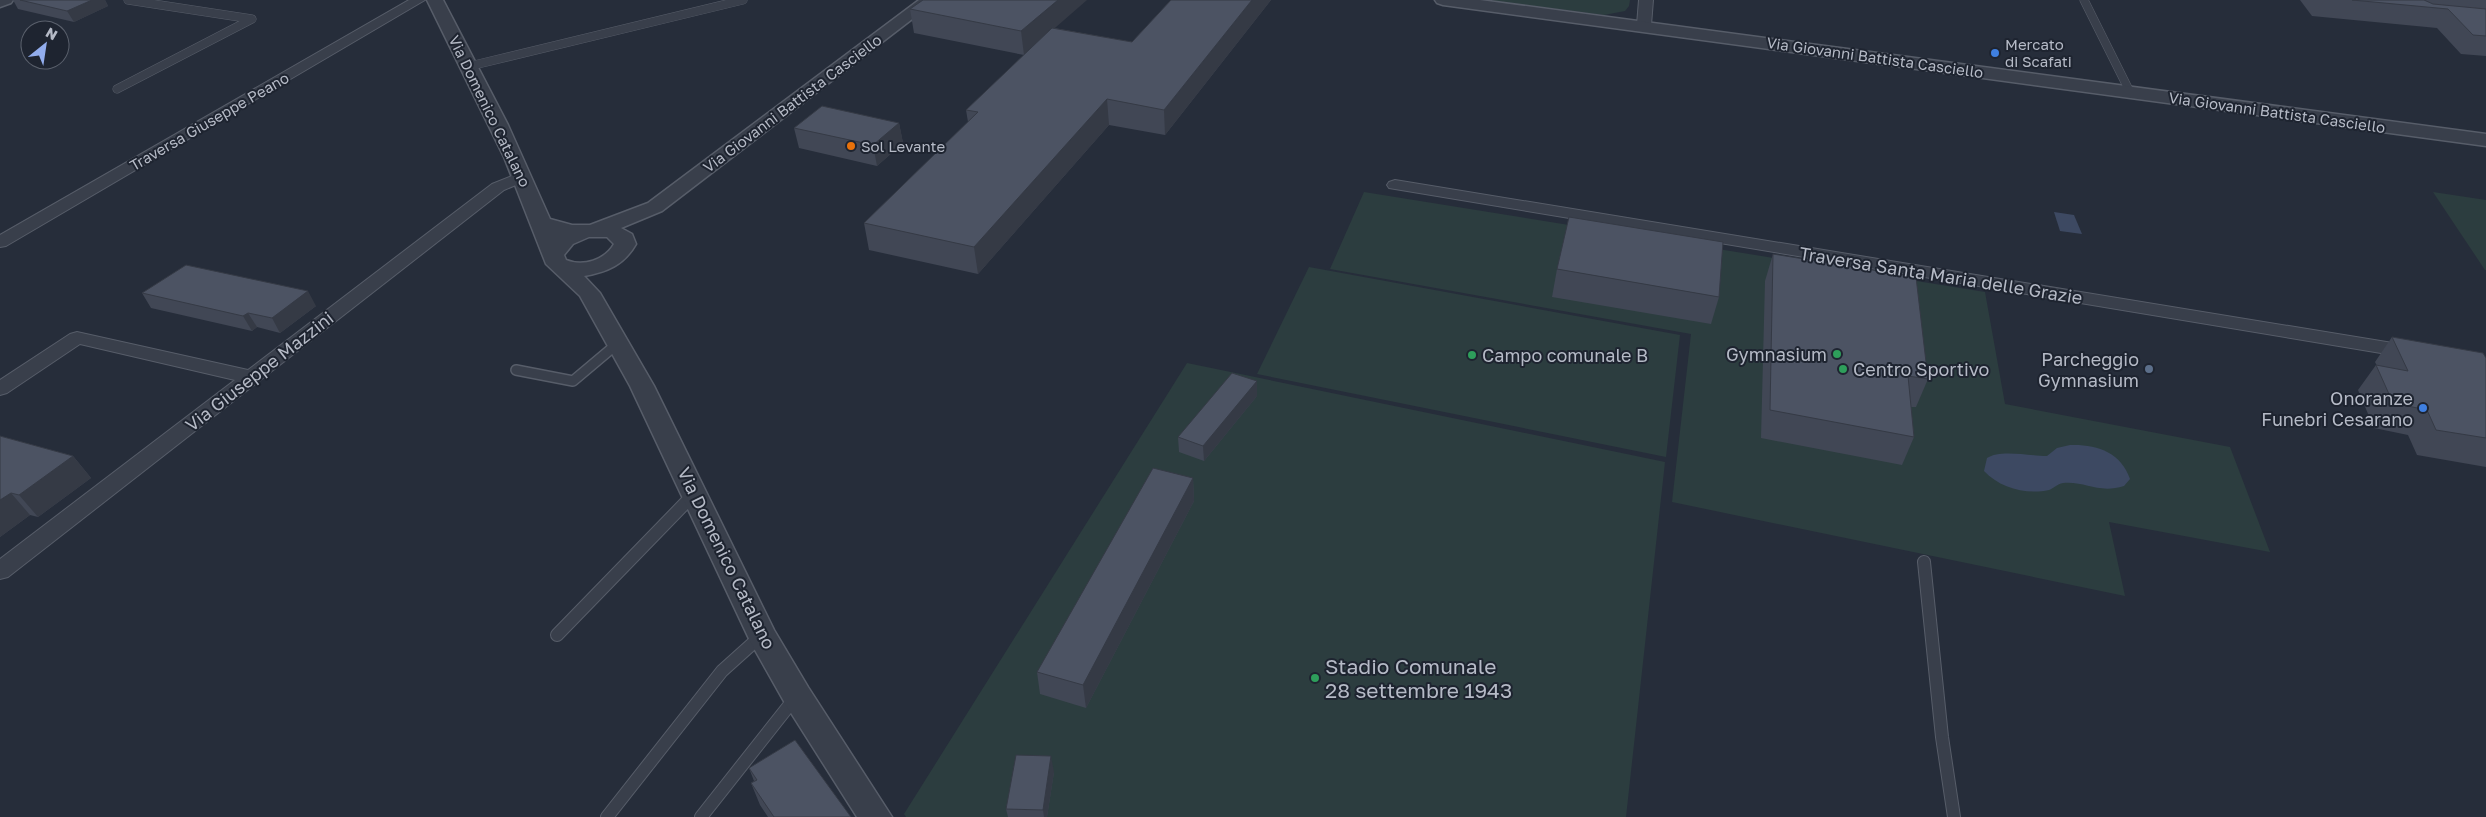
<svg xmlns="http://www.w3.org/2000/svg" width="2486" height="817" font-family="'Golos Text',sans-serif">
<rect width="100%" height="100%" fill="#262d3a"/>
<!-- green -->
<g fill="#2c3d3f">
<polygon points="1488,0 1630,0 1629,6 1625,11 1604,15"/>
<polygon points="1364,192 1985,292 2005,404 2230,447 2270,552 2109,522 2125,596 1672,502 1691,334 1330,269"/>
<polygon points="2433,192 2486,200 2486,270 2485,270"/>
<polygon points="1309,267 1680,335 1666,457 1257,374"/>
<polygon points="1187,363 1665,462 1626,817 906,817 904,814"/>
</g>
<!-- water -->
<g fill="#3d4962">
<polygon points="2054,212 2074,215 2082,234 2060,231"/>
<path d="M2070,445C2096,444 2121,452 2130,479L2124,486C2098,494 2086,481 2063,483C2057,484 2054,488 2049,490C2026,495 2000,488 1984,471L1987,458C2000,449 2030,456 2047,456L2057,448Z"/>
</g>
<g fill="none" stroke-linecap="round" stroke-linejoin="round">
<!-- service-far2 casing -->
<g stroke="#575d69" stroke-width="9">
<g id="service-far2">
<polyline points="2084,0 2130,92"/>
<polyline points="470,66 743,0"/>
<polyline points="117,89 252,19 128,0"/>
</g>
</g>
<!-- service-far1 casing -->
<g stroke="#575d69" stroke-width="12">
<polyline id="service-far1" points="516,370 573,381 617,344"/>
</g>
<!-- service casing -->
<g stroke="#575d69" stroke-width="14">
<g id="service">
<polyline points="1924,562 1942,737 1954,817"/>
<polyline points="557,635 695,493"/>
<polyline points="607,817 722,671 761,636"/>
<polyline points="701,817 795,698"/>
</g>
</g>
<!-- minor casing -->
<g stroke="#575d69" stroke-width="2">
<g id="minor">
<polygon points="409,0 425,0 6,246 0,247 0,235"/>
<polygon points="1639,0 1653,0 1651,25 1644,29 1637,25"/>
<polygon points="522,172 530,177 528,180 504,190 8,577 0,579 0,559 235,380 80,344 7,393 0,395 0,380 70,334 77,332 248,370 492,184"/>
<polygon points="1395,180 2411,346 2418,348 2421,352 2418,356 2411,358 1389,188 1387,185 1389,182"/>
</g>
</g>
<!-- tertiary casing -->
<g stroke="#575d69" stroke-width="3">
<g id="tertiary">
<polygon points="0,0 13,0 11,3 0,7"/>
<path d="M427,0H443L508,125L550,219L572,225H590L648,203L919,0H937L662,211L621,228L632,234L636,244C624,265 607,272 584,276L600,293L654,386L774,630L808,687L892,817H857L786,705L751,643L630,386L580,296L546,264L504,157ZM589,237H607L614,244C605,260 583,267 566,260L564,255L573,244Z"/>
<polygon points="1435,0 1480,0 2486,134 2486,146 1443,5 1437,3"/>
</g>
</g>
<!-- service-far2 -->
<use href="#service-far2" stroke="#393f4b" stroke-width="8"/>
<!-- service-far1 -->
<use href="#service-far1" stroke="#393f4b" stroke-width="9"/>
<!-- service -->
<use href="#service" stroke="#393f4b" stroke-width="12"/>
<!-- minor -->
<use href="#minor" fill="#393f4b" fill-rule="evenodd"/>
<!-- tertiary -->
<use href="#tertiary" fill="#393f4b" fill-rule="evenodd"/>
</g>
<!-- wall -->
<g fill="#414755">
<polygon points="13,0 105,0 108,6 74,22 18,9"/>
<polygon points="1171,0 1271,0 1165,135 1109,125 978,274 869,250 864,223 968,122 966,110 1024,55 914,33 910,9 1054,28 1132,42"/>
<polygon points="2300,0 2486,0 2486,56 2461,54 2437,28 2312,16"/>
<polygon points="899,123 903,143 877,166 799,148 794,128"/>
<polygon points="1773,254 1928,379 1916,407 1911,407 1914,437 1902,465 1761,438 1765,281"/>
<polygon points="1557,269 1719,297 1711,324 1552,297"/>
<polygon points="142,293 316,306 280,333 257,327 252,331 151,308"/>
<polygon points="2392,337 2486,358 2486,467 2417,455 2408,435 2374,428 2358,390 2376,365 2377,366 2375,362"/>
<polygon points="1257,396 1204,461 1179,452 1178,437"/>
<polygon points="0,436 73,456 91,478 38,517 30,515 0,537"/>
<polygon points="1193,478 1194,501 1086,708 1040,694 1037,672"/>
<polygon points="749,768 851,817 768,817 760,805 751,783 754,781"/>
<polygon points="1054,772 1047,817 1008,817 1006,809"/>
</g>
<!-- shaded-wall -->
<g fill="#353a45">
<polygon points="92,0 105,0 108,6 74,22 67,11"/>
<polygon points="1058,0 1087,0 1024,55 1021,31"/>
<polygon points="1252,0 1271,0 1165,135 1164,110"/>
<polygon points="1107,99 1109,125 978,274 974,247"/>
<polygon points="899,123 903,143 877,166 873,145"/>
<polygon points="308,291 316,306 280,333 272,318"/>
<polygon points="248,313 257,327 252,331 243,316"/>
<polygon points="1257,381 1257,396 1204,461 1203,446"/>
<polygon points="73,456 91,478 38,517 19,495"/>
<polygon points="1193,478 1194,501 1086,708 1083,685"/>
<polygon points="11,493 30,515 0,537 0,500"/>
<polygon points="1051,756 1054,772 1047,817 1044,817 1043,810"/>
</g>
<!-- building -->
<g fill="#4c5363" stroke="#353a45">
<polygon points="20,0 92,0 67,11"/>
<polygon points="923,0 1058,0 1021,31 910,9"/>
<polygon points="1171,0 1252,0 1164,110 1107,99 974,247 864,223 978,112 966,110 1052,28 1132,42"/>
<polygon points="2352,0 2424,0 2433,4 2486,9 2486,36 2473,35 2448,9"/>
<polygon points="822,106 899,123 873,145 794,128"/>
<polygon points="1569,217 1723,242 1719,297 1557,269"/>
<polygon points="1773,254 1916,277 1928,379 1908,376 1914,437 1770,410"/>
<polygon points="186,265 308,291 272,318 248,313 243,316 142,293"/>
<polygon points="2392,337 2483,353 2486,358 2486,438 2436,430 2427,410 2393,403 2376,365 2408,371"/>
<polygon points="1232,373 1257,381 1203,446 1178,437"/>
<polygon points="0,436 73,456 19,495 11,493 0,500"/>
<polygon points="1153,468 1193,478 1083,685 1037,672"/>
<polygon points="795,740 851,817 774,817 751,783 757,780 749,768"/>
<polygon points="1016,755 1051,756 1043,810 1006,809"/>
</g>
<!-- markers -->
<g fill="#3f7fe0" stroke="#1e2430" stroke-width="2">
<circle cx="1995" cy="53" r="5"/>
<circle cx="2423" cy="408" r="5"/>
</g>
<circle fill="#e8710a" stroke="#1e2430" stroke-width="2" cx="851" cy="146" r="5"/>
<g fill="#2e9e5b" stroke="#1e2430" stroke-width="2">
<circle cx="1837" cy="354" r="5"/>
<circle cx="1472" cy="355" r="5"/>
<circle cx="1843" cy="369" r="5"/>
<circle cx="1315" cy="678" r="5"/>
</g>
<circle fill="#5c6f8a" stroke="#1e2430" stroke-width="2" cx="2149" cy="369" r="5"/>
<g text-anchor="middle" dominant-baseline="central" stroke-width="4" stroke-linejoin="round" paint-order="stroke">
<!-- far-poi labels -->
<g font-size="15" fill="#b5bac6" stroke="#1e2430" text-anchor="start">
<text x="2005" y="44">Mercato<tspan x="2005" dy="17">di Scafati</tspan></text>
<text x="861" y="146">Sol Levante</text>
</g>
<!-- far-street labels -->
<g font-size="15" fill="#b5bac6" stroke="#1e2430">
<text transform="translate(1875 57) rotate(8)">Via Giovanni Battista Casciello</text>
<text transform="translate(792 103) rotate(-37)">Via Giovanni Battista Casciello</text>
<text transform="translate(490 111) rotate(64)">Via Domenico Catalano</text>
<text transform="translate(2277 112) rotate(8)">Via Giovanni Battista Casciello</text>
<text transform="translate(209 121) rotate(-30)">Traversa Giuseppe Peano</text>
</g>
<!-- street labels -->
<g font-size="18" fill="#b5bac6" stroke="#1e2430">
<text transform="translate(1941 275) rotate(9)">Traversa Santa Maria delle Grazie</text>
<text transform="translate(259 371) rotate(-38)">Via Giuseppe Mazzini</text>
<text transform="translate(727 558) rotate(64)">Via Domenico Catalano</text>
</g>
<!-- poi labels -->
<g font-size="18" fill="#b5bac6" stroke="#1e2430" text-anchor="end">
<text x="1827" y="354">Gymnasium</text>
<text x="1482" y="355" text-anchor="start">Campo comunale B</text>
<text x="2139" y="359">Parcheggio<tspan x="2139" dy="21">Gymnasium</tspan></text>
<text x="1853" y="369" text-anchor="start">Centro Sportivo</text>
<text x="2413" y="398">Onoranze<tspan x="2413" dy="21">Funebri Cesarano</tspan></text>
</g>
<!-- near-poi labels -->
<g font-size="21" fill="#b5bac6" stroke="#1e2430" text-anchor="start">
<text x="1325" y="666">Stadio Comunale<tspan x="1325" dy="24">28 settembre 1943</tspan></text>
</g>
</g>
<!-- north arrow -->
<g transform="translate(45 45) rotate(30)"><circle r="24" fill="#1e2430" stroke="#5a606c"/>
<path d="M0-4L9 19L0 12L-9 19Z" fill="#92aded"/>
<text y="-8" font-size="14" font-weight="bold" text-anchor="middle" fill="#b5bac6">N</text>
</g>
</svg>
